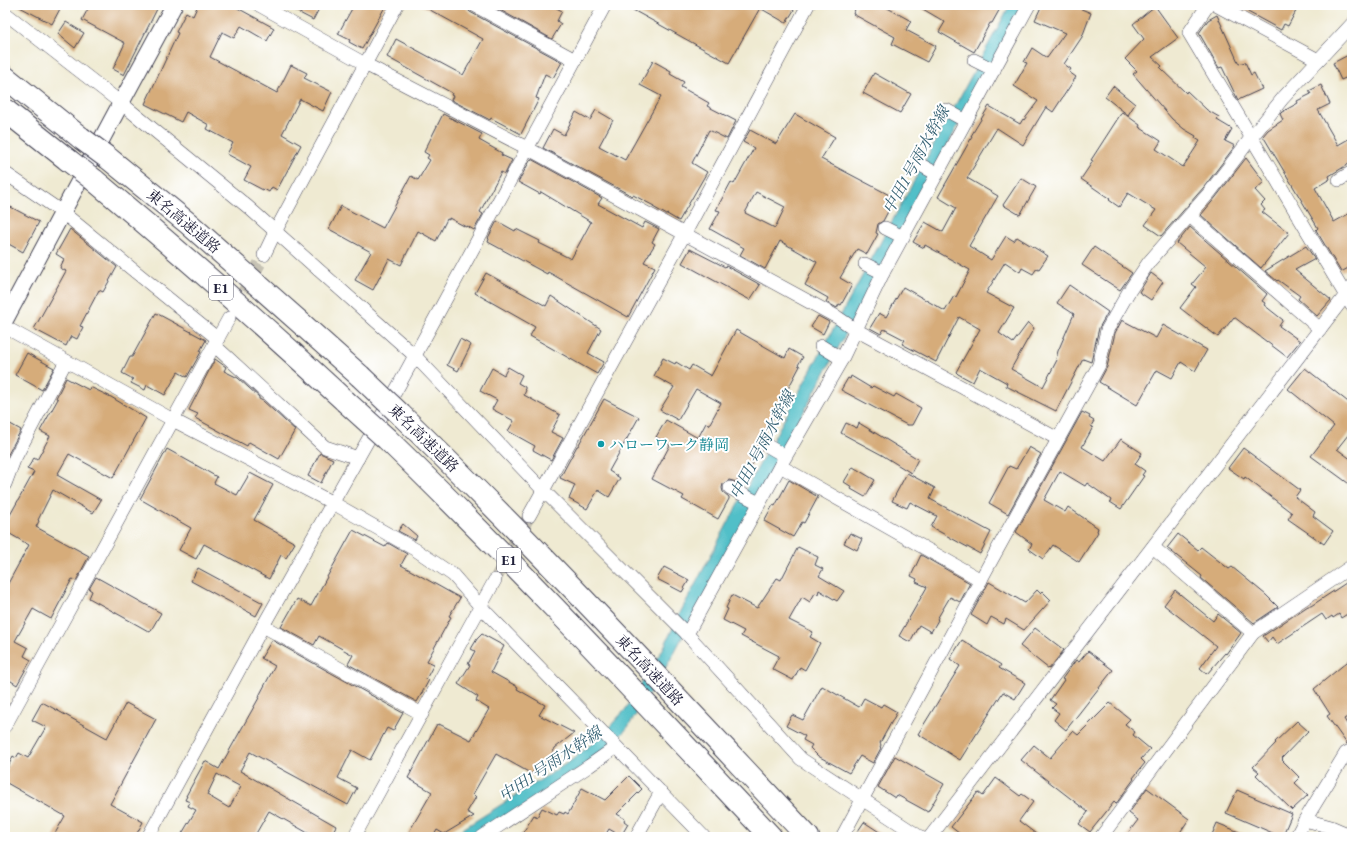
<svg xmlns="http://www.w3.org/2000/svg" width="1357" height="842" font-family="'EB Garamond','Noto Serif JP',serif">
<rect width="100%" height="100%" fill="#fff"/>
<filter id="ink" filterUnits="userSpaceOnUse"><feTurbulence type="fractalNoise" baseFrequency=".025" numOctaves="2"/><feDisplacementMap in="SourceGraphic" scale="8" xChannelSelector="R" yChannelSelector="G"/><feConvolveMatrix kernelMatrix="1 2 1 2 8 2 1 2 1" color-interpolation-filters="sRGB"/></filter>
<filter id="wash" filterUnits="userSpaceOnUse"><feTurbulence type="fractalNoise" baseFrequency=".012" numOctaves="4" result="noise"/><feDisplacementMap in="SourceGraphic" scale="16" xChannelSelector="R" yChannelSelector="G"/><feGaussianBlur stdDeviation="0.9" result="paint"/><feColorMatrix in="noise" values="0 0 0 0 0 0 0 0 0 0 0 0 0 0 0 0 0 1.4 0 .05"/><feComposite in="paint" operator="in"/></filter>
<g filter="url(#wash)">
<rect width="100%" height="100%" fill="#efead2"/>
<!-- water -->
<polygon fill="#51bfc8" stroke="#3a7082" points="1010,5 1023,5 669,662 628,727 609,749 519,810 475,837 450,837 572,760 599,738 625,710 663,649 680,613 745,491"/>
<g id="blocks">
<!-- building -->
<g fill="#d6ac7a" fill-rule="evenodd">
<polygon points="16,5 62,5 52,24"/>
<polygon points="90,5 159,5 124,75 113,69 125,43 82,20"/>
<polygon points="198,5 232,5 274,28 267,41 241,26 234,38 222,32 210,57 277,93 291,65 307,73 304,78 332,92 323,111 300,99 282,134 301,145 277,190 272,187 269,192 264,189 263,190 244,180 251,167 227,154 233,143 207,129 209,125 186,112 181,122 145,104 178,33 176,32 186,12 193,16"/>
<polygon points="284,5 321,5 313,20"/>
<polygon points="354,5 386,5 362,49 349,42 350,40 338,34"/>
<polygon points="421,5 466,5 467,9 470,12 562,62 553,78 545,74 536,98 539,99 521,134 491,118 490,120 451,100 453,96 451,95 452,93 387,57 396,39 463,75 483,39"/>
<polygon points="491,5 551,5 562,11 557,21 561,24 552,39"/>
<polygon points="624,5 785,5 794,10 786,23 760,8 729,63"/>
<polygon points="857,5 882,5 911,21 906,30 936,46 927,62 892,44 895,37 853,14"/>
<polygon points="916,5 1002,5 992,23 990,23 974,52 939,32 945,22"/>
<polygon points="1042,5 1072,5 1091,13 1082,37 1064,64 1071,69 1069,72 1076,77 1053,112 1046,107 1023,145 997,128 967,178 998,196 969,246 991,260 1006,236 1014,241 1017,237 1048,256 1039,269 1037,268 1033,274 1022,268 1020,272 1005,262 986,293 1014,308 999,333 1013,343 1028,323 1034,328 1011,369 1043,387 1057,360 1056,359 1058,351 1074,314 1057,303 1069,285 1108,312 1099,328 1091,362 1083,359 1056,411 1006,386 1007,383 980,368 973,382 958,374 956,372 980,329 959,317 936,362 902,344 905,340 884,329 881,334 870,328 879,313 886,317 903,287 945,311 954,296 956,297 970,270 925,245 924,248 913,242 925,222 943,232 956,208 938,197 972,137 971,136 989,106 1020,124 1023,119 1024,120 1038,101 1014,86 1027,63 1024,62 1032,48 1047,58 1065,33 1035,20"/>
<polygon points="1235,5 1285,5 1296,11 1288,26 1284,24 1281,30"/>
<polygon points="1155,6 1178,38 1152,57 1162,66 1160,68 1186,93 1187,91 1207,110 1219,117 1217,120 1232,129 1225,141 1235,146 1204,187 1161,236 1145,225 1156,210 1128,193 1119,207 1109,200 1110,199 1081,179 1093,161 1091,160 1122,112 1140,125 1139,127 1161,141 1156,149 1183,167 1200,141 1195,138 1196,136 1184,129 1172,119 1133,74 1137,71 1125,59 1144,39 1133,24"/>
<polygon points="1217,15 1239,64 1245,62 1251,75 1254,73 1262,89 1238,100 1222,67 1219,68 1199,33 1208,20"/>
<polygon points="66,22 84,33 75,48 58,34"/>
<polygon points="1352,53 1352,75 1341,80 1333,63"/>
<polygon points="653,61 671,71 670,74 684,82 681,87 709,103 707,106 736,121 727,139 709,130 692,163 707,172 679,221 667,214 667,215 653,207 654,206 633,195 632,196 543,148 553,129 564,135 576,112 590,120 596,110 613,120 599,146 625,160 661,96 640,85"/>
<polygon points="874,73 911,94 900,113 863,93"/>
<polygon points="1321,85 1330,104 1318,110 1338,145 1352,137 1352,162 1329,176 1330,179 1315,188 1334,222 1352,212 1352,266 1341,272 1316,230 1318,228 1263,136 1268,130 1283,120 1280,114 1282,112 1298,103 1297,101 1311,94 1309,91"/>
<polygon points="1113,86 1135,104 1128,115 1105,97"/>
<polygon points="443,114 482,134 479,140 502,153 501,155 512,160 505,174 501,172 480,212 483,214 474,230 467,226 466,227 449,218 449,220 447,219 436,241 418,231 401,265 389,259 373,290 355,280 371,252 329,229 341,206 383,228 411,176 418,180 430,160 427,158 429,155 424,152"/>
<path d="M795,114L835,137L821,159L895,198L883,221L878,224L876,233L878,234L867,254L857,249L840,278L852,285L841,305L839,304L837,308L826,302L828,298L805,285L817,262L780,241L765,269L740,255L744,248L710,229L720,211L716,210L731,182L734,184L754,148L743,142L750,130L776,144ZM756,192L785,207L775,228L745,213Z"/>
<polygon points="1246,158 1264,182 1255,190 1265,201 1261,205 1265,210 1262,212 1289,233 1261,268 1201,215 1216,197"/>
<polygon points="531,159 602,198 598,204 642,228 645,222 659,229 652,242 655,244 644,262 655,267 628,317 548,272 547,274 488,242 489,239 488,238 497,221 515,231 516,229 540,241 539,243 571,259 591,222 541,192 540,194 518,182"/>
<polygon points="1021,178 1036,187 1020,215 1003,205"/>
<polygon points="5,204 39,222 23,252 5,242"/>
<polygon points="1190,227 1267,294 1262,301 1265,303 1264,305 1283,320 1279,326 1300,341 1287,357 1234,317 1218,337 1180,308 1196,287 1192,284 1206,267 1177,243"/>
<polygon points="70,229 117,267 103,292 99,290 80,326 83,327 77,339 71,336 66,346 34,329 66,271 60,268 64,259 56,254"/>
<polygon points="1306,246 1315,259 1295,270 1331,300 1317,316 1298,299 1300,296 1278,280 1277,281 1265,271"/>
<polygon points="1094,247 1132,273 1120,290 1082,265"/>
<polygon points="690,249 725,267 726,266 757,283 760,285 750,300 682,263"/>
<polygon points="486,273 546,306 551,296 601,329 588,353 604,362 597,374 530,336 535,327 475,293"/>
<polygon points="1151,273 1163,282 1151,300 1139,292"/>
<polygon points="156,313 206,340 200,351 201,352 187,377 178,372 165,395 147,385 145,390 131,383 133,379 122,373 130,357 132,357"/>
<polygon points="818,316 829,322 823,334 811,327"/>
<polygon points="1122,320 1156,338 1163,325 1207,350 1195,371 1181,362 1172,378 1157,370 1137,405 1099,382 1107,367 1115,333"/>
<polygon points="736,330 785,358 789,349 803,357 798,365 800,366 762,438 759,441 758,446 761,451 755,462 754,461 750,468 746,466 737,482 729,480 723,484 722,488 723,492 729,497 729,499 718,519 682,499 684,496 652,479 670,445 656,437 666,420 698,438 706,423 709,425 721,403 696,389 678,420 660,410 674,387 654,376 663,358 675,364 676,362 689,370 692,365 711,376"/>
<polygon points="460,339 471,345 458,371 447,365"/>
<polygon points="27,353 54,368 42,390 15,375"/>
<polygon points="215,359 226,367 224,371 238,378 259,397 259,399 263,401 295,430 279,459 249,442 247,446 195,418 198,414 189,410"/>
<polygon points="508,367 522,375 518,383 525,387 525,389 526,390 524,395 560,415 551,432 563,438 551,460 533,450 535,446 508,431 514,421 492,409 497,400 480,391 492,368 504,375"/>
<polygon points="1305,368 1352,405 1352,430 1337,449 1352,460 1352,486 1311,456 1334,426 1288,389"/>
<polygon points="851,376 871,388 873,386 894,397 896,394 921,408 912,425 907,425 841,390 848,378 850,379"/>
<polygon points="66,378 89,390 90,387 111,397 146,418 113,478 69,454 57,475 101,500 93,513 53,490 38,520 39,521 36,527 89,556 76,581 72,579 51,619 33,609 15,641 28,648 24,656 31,660 17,685 5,677 5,589 29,545 5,531 5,524 34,472 27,469 34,458 37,460 50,436 40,431 58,399 56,398"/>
<polygon points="604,399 639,417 609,471 620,478 609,497 598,490 587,509 569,499 575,485 560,478 577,446 578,446"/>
<polygon points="1082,412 1090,416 1089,418 1094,421 1091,426 1093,427 1082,447 1105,461 1121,439 1142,453 1135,464 1145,471 1142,475 1144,476 1121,509 1110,502 1111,500 1087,483 1085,486 1060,471 1044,500 1065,512 1068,507 1098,528 1097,531 1098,532 1079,562 1053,545 1043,559 1029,549 1032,544 1016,532"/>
<polygon points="5,421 21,430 5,460"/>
<polygon points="846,423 857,428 859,423 918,459 911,473 882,455 841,433"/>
<polygon points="1029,447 1041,454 1008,514 989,503 1009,466 1016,469"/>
<polygon points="1243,448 1300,490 1295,497 1315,512 1313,516 1333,531 1324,544 1288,519 1292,513 1245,477 1244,479 1228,468"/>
<polygon points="167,449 217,477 214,483 237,495 250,473 273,485 254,520 295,543 286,558 281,555 269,579 204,544 196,559 179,550 191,528 140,499"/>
<polygon points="320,453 333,459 321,483 308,476"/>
<polygon points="853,467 875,480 865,497 851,489 852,487 844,482"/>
<polygon points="907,473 935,488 930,499 991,532 980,554 931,527 937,516 910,502 907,508 892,501"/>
<polygon points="789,480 818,497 804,523 802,522 793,537 764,521 773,505 775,506"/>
<polygon points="403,524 417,536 415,540 398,531"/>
<polygon points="353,530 385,547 388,543 407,554 401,565 460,598 449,616 451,617 427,661 434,664 426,679 429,680 417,702 348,664 353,655 319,636 314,645 281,627 297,599 311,606"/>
<polygon points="850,533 862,539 857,550 844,543"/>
<polygon points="1178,534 1198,550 1201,547 1229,569 1232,567 1266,595 1278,607 1254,623 1201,578 1202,576 1167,548"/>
<polygon points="798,547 818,557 815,565 823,569 819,576 844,591 837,601 819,590 818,594 815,593 810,602 802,597 789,620 813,632 810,637 820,643 805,670 800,667 793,680 772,669 779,656 741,636 744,631 723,620 728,609 726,608 732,595 757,608 777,578 781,580"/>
<polygon points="921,555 970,583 960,602 950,597 937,619 938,620 931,632 919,625 910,642 899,636 927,587 916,582 917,579 911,576"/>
<polygon points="664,567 689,580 682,592 657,579"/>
<polygon points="198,568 263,603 256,616 191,581"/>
<polygon points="96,577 161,613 150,632 89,598 92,591 89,589"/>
<polygon points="1352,579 1352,611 1341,618 1339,614 1333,618 1332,616 1326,620 1322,614 1277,644 1272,637 1268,642 1263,636 1308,606 1311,606"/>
<polygon points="989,582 1025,603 1037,590 1040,593 1042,591 1051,600 1024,630 1006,619 1004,624 991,617 987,625 971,615"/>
<polygon points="1175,590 1213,621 1218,614 1241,633 1226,654 1225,653 1207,674 1200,668 1216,646 1164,605"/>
<polygon points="1035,628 1064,650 1049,669 1020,646"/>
<polygon points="482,634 504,646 491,672 518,687 517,689 545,705 539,715 574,733 555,748 545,768 538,764 532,774 496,754 473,794 476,797 467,812 474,816 444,834 437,830 433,837 406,837 432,792 408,778 437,724 439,725 439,724 471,740 489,709 476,701 478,697 458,684 470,665 468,664 475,651 471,649 477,639"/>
<path d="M272,640L403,713L393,731L387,728L370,760L352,750L338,778L357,788L348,805L250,752L240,771L336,826L330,837H315L269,811L254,837H180L196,810L188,806L190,802L185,800L187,796H186L205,761L219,769L260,696H259L275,666L261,658ZM217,774L241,787L229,808L207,795Z"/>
<polygon points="962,640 1001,665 999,668 1025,683 1015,699 1003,692 960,760 918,734 960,666 950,659"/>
<polygon points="1088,651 1113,670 1066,730 1054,720 1059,713 1052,708 1056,704 1050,700 1064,680 1062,679 1076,660 1079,662"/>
<polygon points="1352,658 1352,714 1344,719 1352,732 1352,742 1347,744 1327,716 1330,714 1314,689"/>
<polygon points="822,686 859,707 864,698 881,707 883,704 897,712 880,743 881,745 880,747 881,748 873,763 860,756 849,773 818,756 810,748 812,745 803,740 805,736 786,726 792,715 803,720"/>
<polygon points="42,702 107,738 126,703 156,719 110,804 143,822 135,837 53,837 65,816 5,782 5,773 13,756 16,758 19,753 28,758 46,727 32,720"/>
<polygon points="1110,703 1130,719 1125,724 1135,732 1133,735 1150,749 1141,759 1145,763 1133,778 1134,779 1116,804 1114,802 1090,832 1079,824 1088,812 1021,760 1034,745 1050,758 1073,731 1078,735"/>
<polygon points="1297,721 1308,731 1282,758 1283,759 1282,760 1299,777 1298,778 1299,779 1295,783 1308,795 1292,810 1256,775 1259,772 1253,767 1276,743 1275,742"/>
<polygon points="895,756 944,784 928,812 897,795 895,798 878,787"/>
<polygon points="629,776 642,789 617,814 625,819 624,821 628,824 621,836 609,829 604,837 520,837 534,815 537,817 542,808 557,815 559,812 564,814 565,812 568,814 582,788 605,800"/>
<polygon points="996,778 1020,796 1022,794 1033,802 1019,821 1040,837 964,837 951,827 978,792 983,796"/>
<polygon points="1147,788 1189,819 1177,837 1125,837 1138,820 1129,813"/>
<polygon points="1237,790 1292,814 1282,837 1226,813"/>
<polygon points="864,822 887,837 854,837"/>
<polygon points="1217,823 1251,837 1211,837"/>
</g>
</g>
</g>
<g filter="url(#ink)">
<use href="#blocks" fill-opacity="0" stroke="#414052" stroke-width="1"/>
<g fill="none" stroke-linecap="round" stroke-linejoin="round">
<!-- minor-tunnel -->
<g stroke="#c6c2b4" stroke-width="13" stroke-dasharray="13 6" stroke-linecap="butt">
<polyline points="235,308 264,255"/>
<polyline points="495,580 529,516"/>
</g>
<!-- minor casing -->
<g stroke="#414052" stroke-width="14">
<g id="minor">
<polyline points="259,5 365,64 527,148 837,317 856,330 1058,439"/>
<polyline points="474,5 575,60"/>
<polyline points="1208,5 1189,33 1352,306"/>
<polyline points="1216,5 1318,60"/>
<polyline points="5,13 121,103 248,207 414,355 543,490 687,634 801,759 920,837"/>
<polyline points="974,60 994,70"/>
<polyline points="946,110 966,121"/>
<polyline points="917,163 937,174"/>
<polyline points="5,173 62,212 218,339"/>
<polyline points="1339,180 1352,172"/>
<polyline points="1190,216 1320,329"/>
<polyline points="885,228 903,237"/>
<polyline points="264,255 275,232 397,5"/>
<polyline points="865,264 883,273"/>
<polyline points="5,327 173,420 333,503 416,550 453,575 480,606 704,837"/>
<polyline points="214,345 325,447 358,458"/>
<polyline points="821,346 842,359"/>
<polyline points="766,445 785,456"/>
<polyline points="780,466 981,580"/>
<polyline points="5,484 14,460 66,361"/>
<polyline points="730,488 759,503"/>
<polyline points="529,516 684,235 808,5"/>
<polyline points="1153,547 1253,633"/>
<polyline points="263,626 422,714"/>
<polyline points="687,634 780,466 842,359 883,273 1029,5"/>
<polyline points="5,726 229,318"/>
<polyline points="1305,820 1331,827 1352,836"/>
<polyline points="148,837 263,626 399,385 605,5"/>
<polyline points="354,837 495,580"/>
<polyline points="482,837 589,766 616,747"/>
<polyline points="636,837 661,792"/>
<polyline points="842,837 991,561 1099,365 1107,330 1128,293 1149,262 1210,192 1251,138 1283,98 1352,24"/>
<polyline points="930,837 1352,287"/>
<polyline points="1101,837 1253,633 1352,566"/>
<polyline points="1296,837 1305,820 1346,753 1352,750"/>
</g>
</g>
<!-- tertiary casing -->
<g stroke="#414052" stroke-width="18">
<polyline id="tertiary" points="5,320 121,103 174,5"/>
</g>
<!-- motorway casing -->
<g stroke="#414052" stroke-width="24">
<g id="motorway">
<polyline points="5,77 81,138"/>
<polyline points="5,110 68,160"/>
<polyline points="108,158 189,224 303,325 360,376"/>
<path d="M94,180C180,252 263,325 345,401"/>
<path d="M401,415C541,551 674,695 808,837"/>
<path d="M387,439C520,568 645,703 771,837"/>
</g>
</g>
<!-- minor -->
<use href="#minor" stroke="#fff" stroke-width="13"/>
<!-- tertiary -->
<use href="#tertiary" stroke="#fff" stroke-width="16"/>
<!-- motorway -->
<use href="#motorway" stroke="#fff" stroke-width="22"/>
<!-- motorway-bridge casing -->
<g stroke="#414052" stroke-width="24" stroke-linecap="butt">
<g id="motorway-bridge">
<polyline points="81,138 108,158"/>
<polyline points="68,160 94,180"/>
<polyline points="360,376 401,415"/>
<polyline points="345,401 387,439"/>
</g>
</g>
<!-- motorway-bridge -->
<use href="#motorway-bridge" stroke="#fff" stroke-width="22"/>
</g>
</g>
<!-- markers -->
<circle fill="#0f9aa8" stroke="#fff" stroke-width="1.5" cx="601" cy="444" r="4"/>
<g text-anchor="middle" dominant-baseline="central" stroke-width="4" stroke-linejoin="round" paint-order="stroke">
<!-- shield labels -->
<g fill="#fff" stroke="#646476" stroke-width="1">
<rect x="209" y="276" width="24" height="24" rx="3"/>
<rect x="497" y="548" width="24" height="24" rx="3"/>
</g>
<g font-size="14" font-weight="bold" fill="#22223b">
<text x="221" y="288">E1</text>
<text x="509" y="560">E1</text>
</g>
<!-- street labels -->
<g font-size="15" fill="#22223b" stroke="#fff">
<text transform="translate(184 221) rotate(40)">東名高速道路</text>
<text transform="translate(424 438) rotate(44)">東名高速道路</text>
<text transform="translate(650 670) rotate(47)">東名高速道路</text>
</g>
<!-- culture labels -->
<g font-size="15" fill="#0d838f" stroke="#fff" text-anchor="start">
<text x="609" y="444">ハローワーク静岡</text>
</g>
<!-- water labels -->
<g font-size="16" font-style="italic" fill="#356173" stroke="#fff">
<text transform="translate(916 160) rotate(-61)">中田1号雨水幹線</text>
<text transform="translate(762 445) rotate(-62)">中田1号雨水幹線</text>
<text transform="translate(550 764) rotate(-34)">中田1号雨水幹線</text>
</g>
</g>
<!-- margin -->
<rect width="1357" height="842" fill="none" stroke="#fff" stroke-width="20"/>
</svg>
